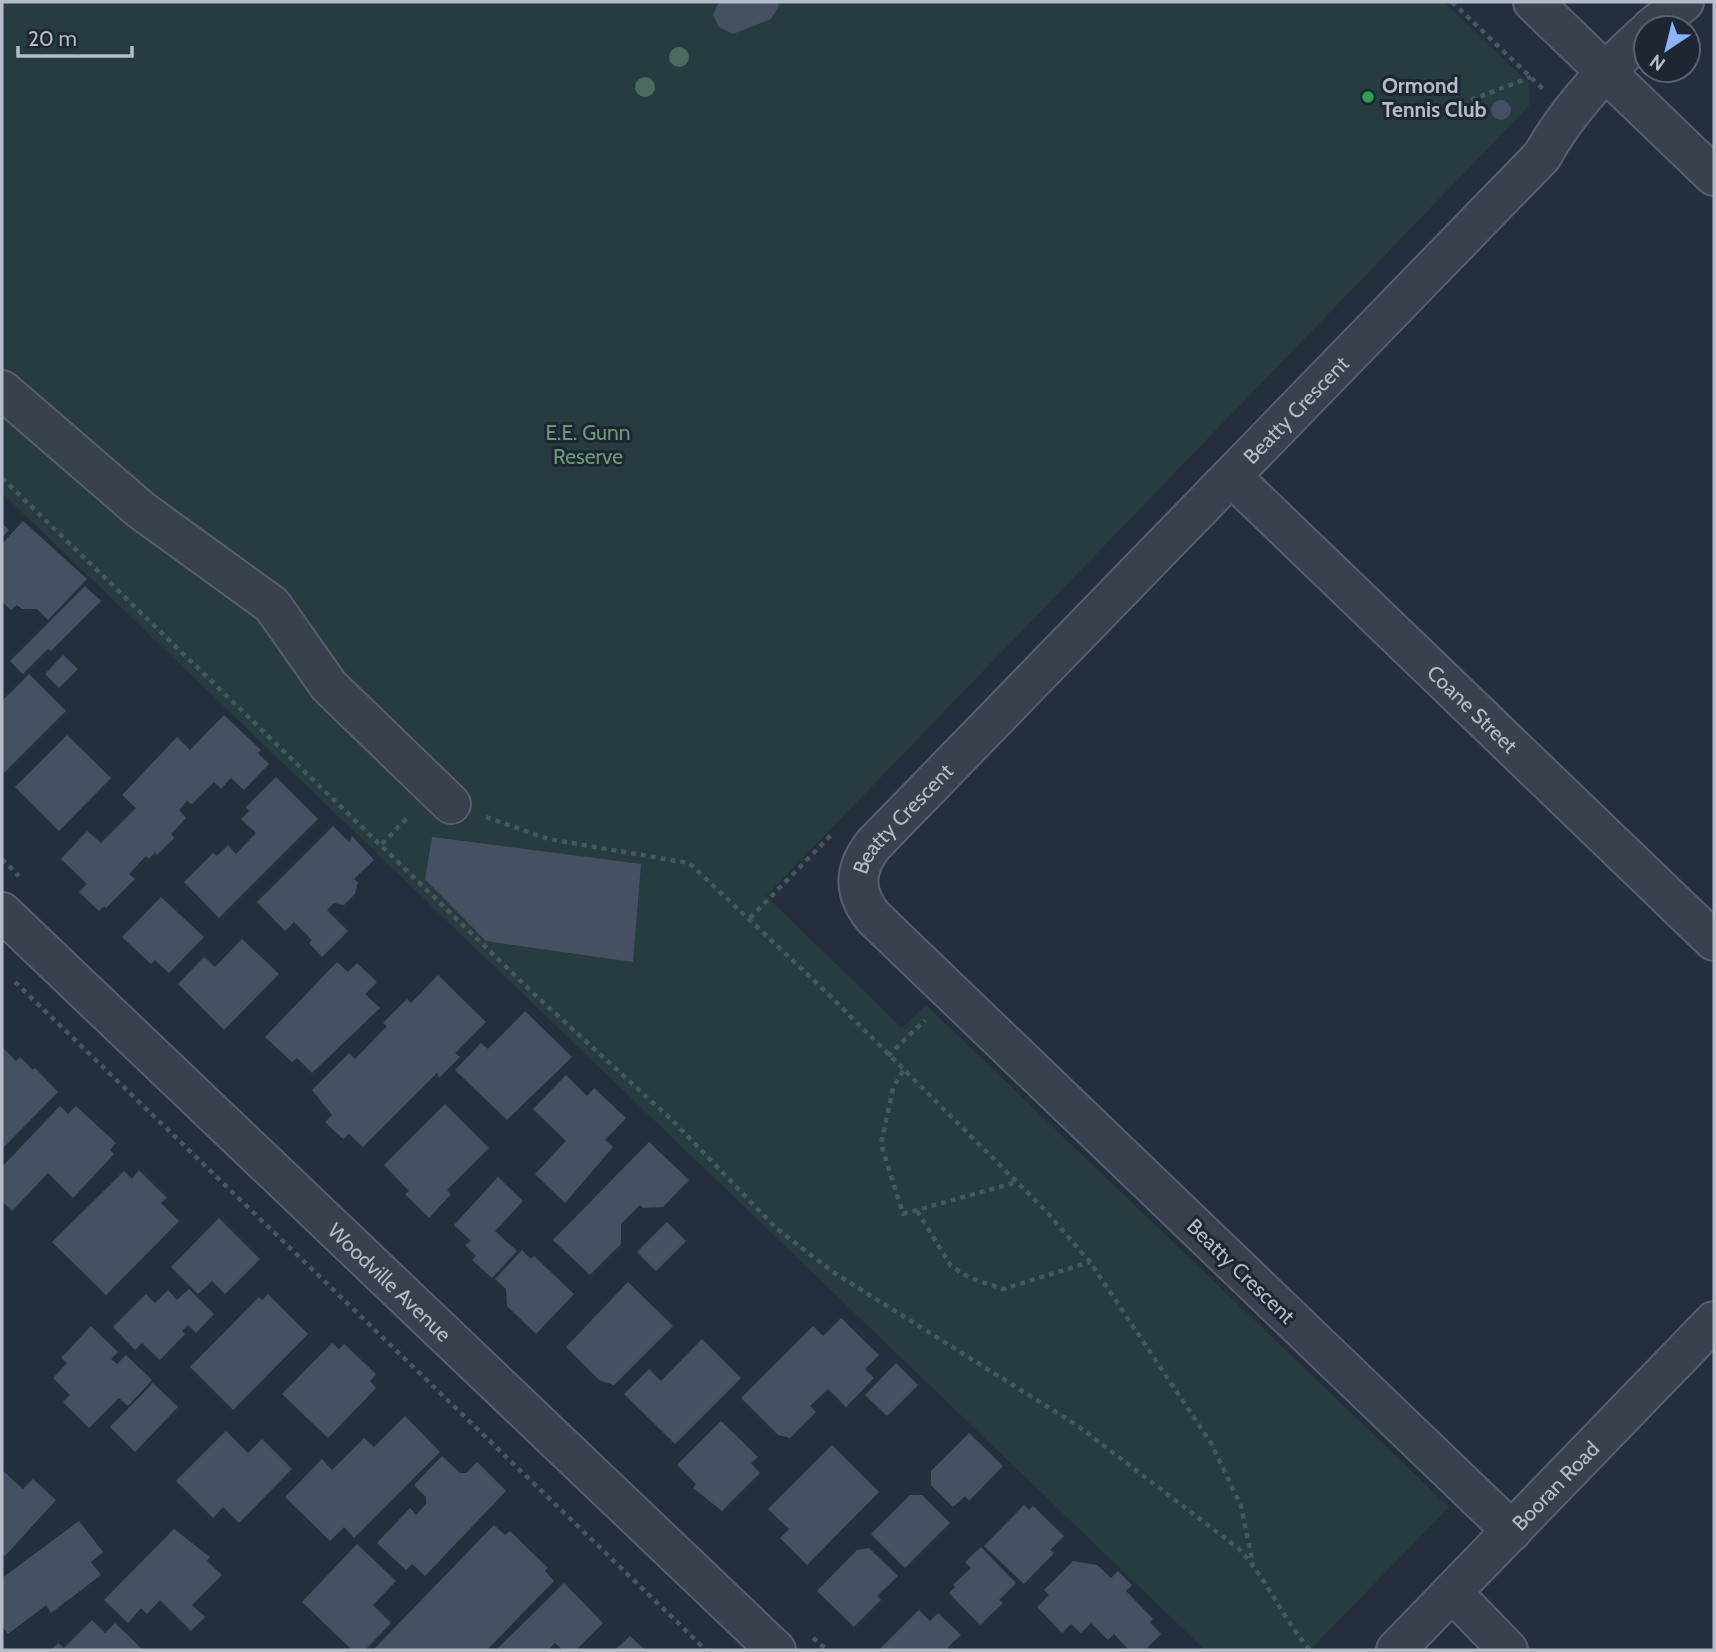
<svg xmlns="http://www.w3.org/2000/svg" width="1716" height="1652" font-family="Cabin,sans-serif">
<rect width="100%" height="100%" fill="#242f3e"/>
<!-- green -->
<polygon fill="#263c3f" points="2,2 1444,2 1529,83 1529,106 766,896 902,1028 926,1005 1449,1507 1310,1650 1205,1650 2,493"/>
<!-- building -->
<g fill="#455162">
<polygon points="719,2 777,2 779,6 771,19 733,34 719,27 713,15"/>
<circle cx="1501" cy="110" r="10"/>
<polygon points="23,521 87,579 48,620 37,609 22,609 17,605 11,610 2,602 2,544"/>
<polygon points="2,523 9,530 2,538"/>
<polygon points="85,586 101,601 51,651 48,649 23,674 10,661"/>
<polygon points="63,655 78,669 59,688 45,674"/>
<polygon points="29,674 66,711 2,775 2,701"/>
<polygon points="224,715 261,750 258,753 269,764 244,790 231,778 221,789 214,782 192,804 187,801 179,810 186,818 171,834 174,838 157,855 155,852 149,859 146,856 129,874 135,879 106,908 104,906 99,911 79,892 87,884 61,859 87,831 101,843 136,808 122,795 141,775 177,737 190,750"/>
<polygon points="67,735 111,778 59,831 15,787"/>
<polygon points="276,777 318,819 219,918 184,882 213,853 217,856 228,845 236,854 256,833 241,819 249,811 246,807"/>
<polygon points="333,826 349,842 352,836 374,860 354,879 358,882 355,894 344,905 334,903 327,910 348,931 322,957 309,943 312,940 294,922 285,931 257,902"/>
<polygon points="432,837 641,864 633,962 486,941 425,879"/>
<polygon points="161,897 204,937 169,973 155,960 151,964 122,937"/>
<polygon points="242,939 279,974 224,1030 178,984 204,957 215,967"/>
<polygon points="337,962 348,972 357,963 377,982 365,994 380,1008 312,1073 297,1058 292,1062 265,1037"/>
<polygon points="438,975 486,1022 455,1053 460,1057 439,1078 437,1073 363,1147 349,1134 343,1139 325,1122 332,1115 312,1090 349,1053 355,1059 387,1026 383,1023 407,999 411,1003"/>
<polygon points="525,1011 572,1057 507,1120 455,1070 481,1043 488,1049"/>
<polygon points="2,1047 16,1061 20,1057 33,1070 35,1068 58,1092 2,1149"/>
<polygon points="566,1075 587,1096 594,1088 626,1118 605,1140 613,1147 565,1203 535,1174 566,1141 533,1109"/>
<polygon points="445,1104 489,1148 447,1190 451,1194 429,1218 405,1194 409,1191 384,1165"/>
<polygon points="60,1106 68,1114 76,1106 116,1143 110,1150 114,1154 73,1198 48,1173 12,1211 2,1201 2,1167"/>
<polygon points="649,1142 689,1180 663,1207 643,1208 640,1205 621,1224 621,1244 590,1275 553,1240"/>
<polygon points="139,1170 167,1198 161,1203 179,1221 106,1295 52,1242 124,1171 132,1179"/>
<polygon points="498,1177 523,1201 495,1231 517,1251 492,1278 472,1260 476,1256 465,1245 471,1241 454,1225"/>
<polygon points="219,1218 260,1259 225,1294 212,1281 198,1294 171,1267"/>
<polygon points="667,1222 686,1241 656,1271 637,1252"/>
<polygon points="522,1250 531,1259 534,1256 574,1294 536,1334 507,1306 506,1289 495,1279"/>
<polygon points="628,1282 673,1326 614,1385 599,1380 566,1347"/>
<polygon points="189,1289 214,1314 196,1333 188,1325 182,1331 185,1334 160,1360 142,1343 135,1350 113,1327 146,1294 155,1303 168,1290 177,1300"/>
<polygon points="268,1294 308,1334 233,1410 190,1367 259,1297 262,1300"/>
<polygon points="841,1318 879,1355 865,1369 874,1378 846,1407 828,1389 810,1406 816,1412 790,1438 778,1435 741,1398 813,1326 823,1336"/>
<polygon points="91,1326 118,1352 111,1359 117,1364 126,1355 152,1380 128,1406 119,1398 89,1428 63,1402 70,1395 53,1378 67,1363 61,1358"/>
<polygon points="702,1339 741,1378 675,1444 624,1394 649,1369 661,1381"/>
<polygon points="332,1343 339,1349 344,1344 376,1374 370,1381 376,1388 328,1438 282,1394"/>
<polygon points="896,1363 918,1385 887,1416 865,1395"/>
<polygon points="153,1383 178,1407 135,1452 110,1427"/>
<polygon points="405,1416 440,1452 354,1538 344,1527 330,1541 285,1497 322,1459 332,1470 364,1438 374,1447"/>
<polygon points="721,1421 758,1457 751,1463 760,1473 722,1511 693,1488 696,1484 677,1465"/>
<polygon points="226,1431 248,1453 262,1439 292,1469 239,1523 223,1507 213,1518 176,1481"/>
<polygon points="969,1433 1003,1466 969,1501 965,1496 953,1507 931,1485 931,1471"/>
<polygon points="832,1445 879,1492 807,1565 780,1538 789,1529 768,1509"/>
<polygon points="442,1456 460,1473 466,1473 477,1462 506,1491 425,1576 412,1564 406,1570 377,1543 410,1508 416,1515 426,1504 426,1497 414,1485"/>
<polygon points="2,1470 23,1489 33,1479 56,1500 5,1556 2,1554"/>
<polygon points="910,1495 922,1495 950,1523 905,1568 871,1534"/>
<polygon points="1024,1505 1029,1510 1033,1506 1064,1536 1050,1550 1054,1553 1024,1584 984,1546"/>
<polygon points="79,1521 103,1552 91,1562 101,1575 51,1613 46,1605 8,1634 2,1626 2,1578"/>
<polygon points="494,1525 505,1535 510,1531 548,1568 545,1571 554,1581 487,1650 373,1650"/>
<polygon points="174,1529 210,1557 207,1561 222,1575 192,1605 205,1617 191,1631 160,1600 147,1614 141,1608 128,1623 104,1600"/>
<polygon points="357,1544 396,1581 373,1605 391,1623 365,1650 352,1650 302,1602"/>
<polygon points="981,1547 1016,1583 999,1600 1003,1603 980,1625 949,1593 955,1587 953,1585 971,1568 965,1562"/>
<polygon points="869,1548 898,1576 877,1596 881,1600 854,1627 817,1591 857,1550"/>
<polygon points="1073,1561 1097,1565 1111,1578 1118,1571 1132,1585 1126,1591 1153,1619 1150,1622 1161,1634 1145,1650 1129,1650 1114,1634 1108,1640 1091,1623 1081,1633 1071,1624 1062,1633 1037,1607 1049,1595 1044,1590"/>
<polygon points="564,1583 603,1623 576,1650 563,1650 555,1643 548,1650 496,1650"/>
<polygon points="919,1610 930,1621 938,1613 961,1635 947,1648 950,1650 879,1650"/>
<polygon points="92,1620 105,1633 115,1623 143,1650 51,1650 58,1643 64,1648"/>
<polygon points="630,1636 645,1650 615,1650"/>
</g>
<g fill="none" stroke-linecap="round" stroke-linejoin="round">
<!-- minor casing -->
<g stroke="#565f6c" stroke-width="42">
<g id="minor">
<polyline points="1533,2 1714,176"/>
<polyline points="1651,28 1684,2"/>
<polyline points="2,390 141,510 272,605 329,686 451,804"/>
<path id="s1" d="M1232,477L1714,941"/>
<path id="s2" d="M2,912L776,1650"/>
<path id="s3" d="M1512,1531L873,917C854,893 853,871 873,845L1542,156C1568,109 1606,69 1646,33"/>
<polyline points="1452,1592 1508,1650"/>
<path id="s4" d="M1396,1650L1714,1321"/>
</g>
</g>
<!-- path -->
<g stroke="#44595c" stroke-width="4.5" stroke-dasharray="5 5" stroke-linecap="butt">
<polyline points="1452,2 1543,89"/>
<polyline points="1471,100 1531,77"/>
<path d="M2,478L533,993L672,1120L776,1228L833,1272L1078,1426L1238,1548C1267,1578 1282,1618 1310,1650"/>
<polyline points="486,817 548,839 689,863 820,986 1045,1210 1090,1262 1211,1443 1241,1506 1253,1564"/>
<polyline points="382,844 408,817"/>
<polyline points="2,859 19,876"/>
<polyline points="750,918 832,834"/>
<polyline points="15,982 706,1650"/>
<polyline points="888,1056 925,1020"/>
<polyline points="903,1071 893,1088 881,1144 903,1214 1017,1182"/>
<polyline points="917,1211 951,1266 970,1278 1003,1289 1090,1262"/>
<polyline points="813,1638 827,1650"/>
</g>
<!-- minor -->
<use href="#minor" stroke="#38414e" stroke-width="38"/>
</g>
<!-- trees -->
<g fill="#4b6a5d">
<circle cx="679" cy="57" r="10"/>
<circle cx="645" cy="87" r="10"/>
</g>
<!-- markers -->
<circle fill="#2e9e5b" stroke="#1d2633" stroke-width="2.5" cx="1368" cy="97" r="7"/>
<g text-anchor="middle" dominant-baseline="central" stroke-width="6" stroke-linejoin="round" paint-order="stroke">
<!-- poi labels -->
<g font-size="21" font-weight="bold" fill="#b4bcc9" stroke="#1d2633" text-anchor="start">
<text x="1382" y="85">Ormond<tspan x="1382" dy="24">Tennis Club</tspan></text>
</g>
<!-- street labels -->
<g font-size="21" fill="#b4bcc9" stroke="#1d2633">
<text stroke="none"><textPath href="#s3" startOffset="1572">Beatty Crescent</textPath></text>
<text stroke="none"><textPath href="#s1" startOffset="334">Coane Street</textPath></text>
<text stroke="none"><textPath href="#s3" startOffset="1004">Beatty Crescent</textPath></text>
<text transform="translate(1241 1271) rotate(44)">Beatty Crescent</text>
<text stroke="none"><textPath href="#s2" startOffset="536">Woodville Avenue</textPath></text>
<text stroke="none"><textPath href="#s4" startOffset="229">Booran Road</textPath></text>
</g>
<!-- park labels -->
<g font-size="21" fill="#6b9a76" stroke="#1d2633">
<text x="588" y="432">E.E. Gunn<tspan x="588" dy="24">Reserve</tspan></text>
</g>
</g>
<!-- border -->
<rect width="1716" height="1652" fill="none" stroke="#b4bcc9" stroke-width="7"/>
<!-- north arrow -->
<g transform="translate(1667 49) rotate(215)"><circle r="33" fill="#1d2633" stroke="#59626f" stroke-width="2"/>
<path d="M0-5L12 26L0 18L-12 26Z" fill="#8ab4f8"/>
<text y="-10" font-size="19" font-weight="bold" text-anchor="middle" fill="#b4bcc9">N</text>
</g>
<!-- scale -->
<path d="M18 46v10h114v-10" fill="none" stroke="#b4bcc9" stroke-width="3.5"/>
<text x="28" y="46" font-size="21" fill="#b4bcc9" stroke="#1d2633" stroke-width="5" paint-order="stroke">20 m</text>
</svg>
